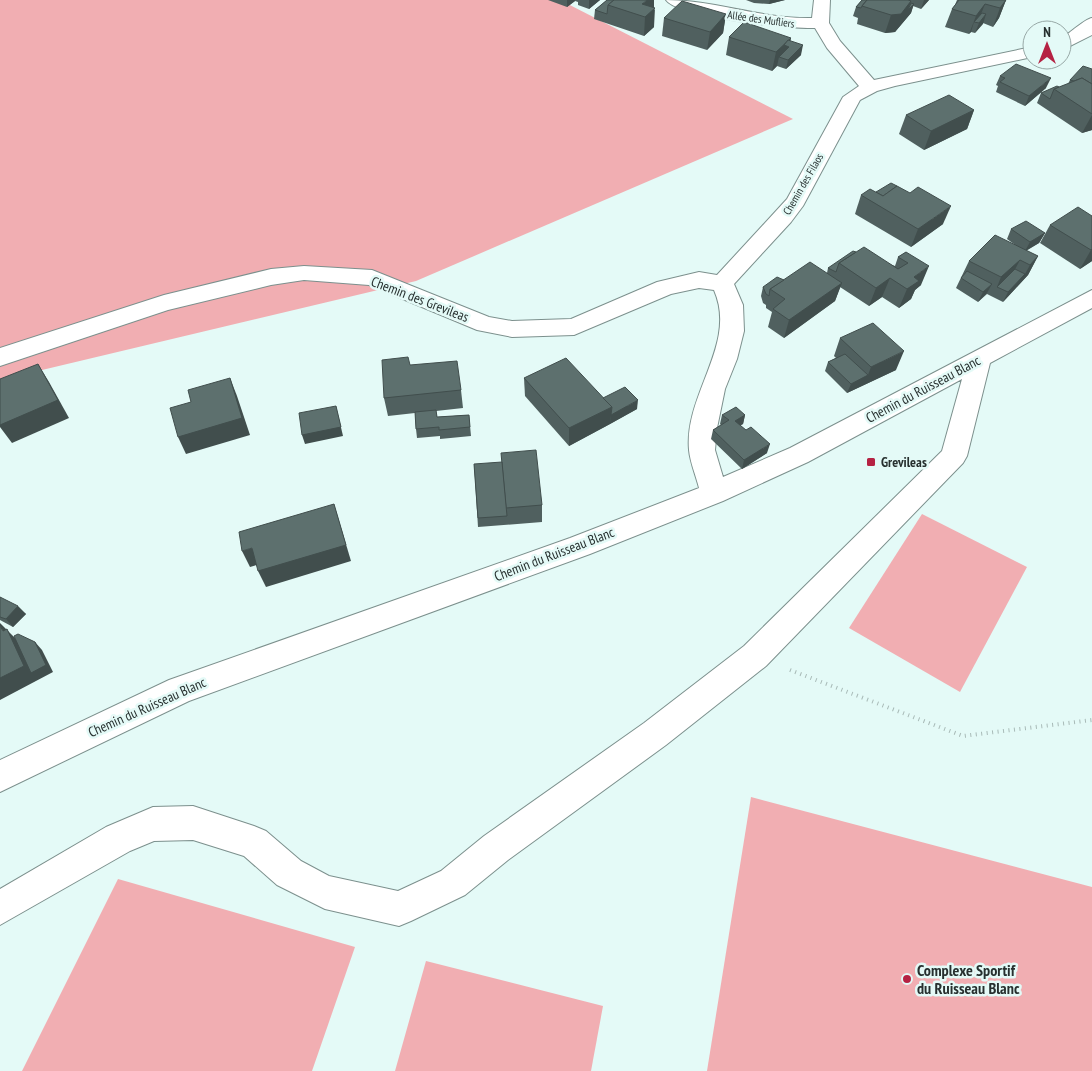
<svg xmlns="http://www.w3.org/2000/svg" width="1092" height="1071" font-family="'PT Sans Narrow',sans-serif">
<rect width="100%" height="100%" fill="#e4faf7"/>
<!-- green -->
<g fill="#f1aeb2">
<polygon points="0,0 560,0 793,119 416,281 0,380"/>
<polygon points="922,514 1027,567 960,692 849,628"/>
<polygon points="751,797 1092,887 1092,1071 707,1071"/>
<polygon points="118,879 355,947 312,1071 22,1071"/>
<polygon points="426,961 603,1006 591,1071 395,1071"/>
</g>
<g fill="none" stroke-linecap="round" stroke-linejoin="round">
<!-- minor casing -->
<g stroke="#7c908d" stroke-width="2">
<g id="minor">
<path d="M666,0C715,0 760,19 812,18L814,0H830L829,23L840,41L874,80L1032,47V57L895,86L877,91L860,100L803,206L791,222L734,284L743,305L744,331L737,359L725,389L717,428L715,450L723,477L790,448L1092,290V308L990,363L967,456L963,463L766,666L666,745L508,860L465,895L411,921L399,926L325,909L277,885L244,856L193,840L154,841L130,851L0,925V889L106,827L153,807L193,806L254,826L266,831L301,861L329,876L398,891L441,871L484,836L644,723L744,646L942,451L962,379L808,462L723,501L590,554L189,701L0,792V760L169,680L570,538L699,488C696,476 690,462 689,450C684,394 738,344 714,290L699,288L671,294L574,335L512,337L477,330L369,285L304,280L271,285L168,310L0,366V348L164,295L271,269L304,266L372,270L489,317L512,321L571,319L657,282L699,272L717,275L787,199L843,97L859,86L827,48L815,28C791,29 677,17 666,0Z"/>
<path d="M1092,18V35L1062,50V38C1070,33 1085,19 1092,18Z"/>
</g>
</g>
<!-- path -->
<polyline stroke="#a8bab7" stroke-width="4" stroke-dasharray="1 4.5" stroke-linecap="butt" points="790,670 963,736 1092,720"/>
<!-- minor -->
<use href="#minor" fill="#fff" fill-rule="evenodd"/>
</g>
<!-- wall -->
<g fill="#50605f">
<polygon points="548,0 600,0 589,9 578,5 578,2 575,1 567,7"/>
<polygon points="607,0 654,8 654,27 644,36 594,19 595,10"/>
<polygon points="746,0 785,0 769,4 754,3"/>
<polygon points="862,0 929,0 921,9 913,6 911,13 895,32 885,33 857,24 858,18 853,16 856,7"/>
<polygon points="957,0 1006,0 999,18 993,27 983,23 975,33 971,32 969,34 945,27 952,9 955,5"/>
<polygon points="726,14 723,33 707,50 662,36 664,18"/>
<polygon points="729,37 791,38 790,41 801,55 786,69 777,66 772,71 726,55"/>
<polygon points="1092,69 1092,130 1082,133 1037,103 1041,93 1068,84 1070,80"/>
<polygon points="1000,76 1046,88 1025,106 996,92 998,86 996,85"/>
<polygon points="974,110 967,129 924,150 899,134 906,115"/>
<polygon points="861,195 943,224 911,247 855,214"/>
<polygon points="1092,216 1092,261 1080,269 1040,243 1050,225"/>
<polygon points="1011,229 1045,233 1039,243 1026,251 1038,256 1028,275 1003,302 987,294 978,302 956,288 969,261 1018,247 1007,239"/>
<polygon points="856,252 895,266 898,257 906,252 921,285 915,290 911,299 899,308 882,297 869,306 840,287 835,301 784,338 768,327 772,312 766,308 766,305 763,303 761,296 763,287 784,280 827,273 828,268"/>
<polygon points="840,338 896,370 847,393 825,371 828,362 836,358 834,356"/>
<polygon points="410,365 461,390 463,408 436,411 437,417 469,415 471,436 440,439 440,436 417,438 416,429 415,413 388,416 384,398"/>
<polygon points="524,378 603,398 637,409 610,424 569,446 525,396"/>
<polygon points="722,415 745,415 743,424 740,425 767,453 742,469 711,439 713,430 721,425 720,424"/>
<polygon points="474,464 542,505 542,522 478,527"/>
<polygon points="0,597 26,614 13,627 0,620"/>
</g>
<!-- shaded-wall -->
<g fill="#414e4d">
<polygon points="567,0 575,0 575,1 567,7"/>
<polygon points="589,0 600,0 589,9"/>
<polygon points="647,0 654,0 654,10 655,8 654,27 644,36 645,17 642,4"/>
<polygon points="770,0 785,0 769,4"/>
<polygon points="924,0 929,0 921,9"/>
<polygon points="1006,0 999,18 993,27 1000,8"/>
<polygon points="911,1 908,10 914,4 911,13 895,32 885,33 891,15"/>
<polygon points="985,4 978,22 974,22 971,32 969,34 976,16"/>
<polygon points="726,14 723,33 707,50 710,32"/>
<polygon points="986,14 983,24 975,33 979,23"/>
<polygon points="791,38 787,56 779,57 777,66 772,71 776,52"/>
<polygon points="803,45 801,55 786,69 788,60"/>
<polygon points="1051,78 1046,88 1025,106 1029,96"/>
<polygon points="974,110 967,129 924,150 931,131"/>
<polygon points="1092,115 1092,130 1082,133"/>
<polygon points="951,206 943,224 911,247 918,229"/>
<polygon points="1045,233 1039,243 1025,251 1030,242"/>
<polygon points="1092,249 1092,261 1080,269 1091,250"/>
<polygon points="1038,256 1028,275 1003,302 1008,292 1025,274 1030,265"/>
<polygon points="1020,260 1010,279 997,287 1001,277"/>
<polygon points="929,266 921,285 915,290 911,299 899,308 907,289 914,277"/>
<polygon points="890,278 882,297 869,306 876,288"/>
<polygon points="842,283 835,301 784,338 789,320"/>
<polygon points="992,284 987,293 978,302 983,292"/>
<polygon points="904,351 896,370 847,393 851,384 868,375 871,367"/>
<polygon points="38,364 49,382 69,418 12,443 0,427 0,425"/>
<polygon points="230,378 237,396 250,435 186,454 178,437"/>
<polygon points="638,400 637,409 610,424 611,415"/>
<polygon points="336,406 343,436 305,444 302,435"/>
<polygon points="612,407 610,424 569,446 569,428"/>
<polygon points="745,415 743,424 733,430 735,421"/>
<polygon points="770,444 767,453 742,469 744,460"/>
<polygon points="334,504 351,561 266,587 258,571"/>
<polygon points="252,548 260,564 250,567 242,551"/>
<polygon points="18,606 26,614 13,627 6,619"/>
<polygon points="0,623 21,644 35,642 42,650 53,672 0,700 0,678 3,631 0,626"/>
</g>
<!-- building -->
<g fill="#5d706e" stroke="#414e4d">
<polygon points="607,0 614,0 608,5 607,14 595,10"/>
<polygon points="614,0 647,0 642,4 655,8 645,17 608,5"/>
<polygon points="862,0 867,0 862,6 861,8 856,7"/>
<polygon points="867,0 908,0 911,1 901,14 891,15 862,6"/>
<polygon points="959,0 1006,0 1000,8 985,4 976,16 952,9"/>
<polygon points="682,1 726,14 710,32 664,18"/>
<polygon points="911,3 914,4 908,10"/>
<polygon points="982,13 986,14 979,23 974,22"/>
<polygon points="744,22 791,38 776,52 729,37"/>
<polygon points="788,40 803,45 788,60 779,57 789,47 784,45"/>
<polygon points="1016,64 1051,78 1029,96 1000,82 1005,78 1000,76"/>
<polygon points="1083,66 1092,69 1092,84 1082,78 1074,81 1070,80"/>
<polygon points="1082,78 1092,84 1092,114 1054,89"/>
<polygon points="1057,86 1059,87 1054,89 1050,99 1041,93"/>
<polygon points="949,95 974,110 931,131 906,115"/>
<polygon points="891,183 897,186 883,196 876,192"/>
<polygon points="897,186 910,193 918,187 951,206 918,229 861,195 870,189 883,196"/>
<polygon points="1078,207 1092,216 1092,249 1091,250 1050,225"/>
<polygon points="1026,221 1045,233 1030,242 1011,229"/>
<polygon points="995,235 1038,256 1030,265 1020,260 1001,277 969,261"/>
<polygon points="864,247 898,269 908,263 898,257 906,252 929,266 914,277 919,281 907,289 890,278 876,288 839,263"/>
<polygon points="853,251 856,252 839,263 836,272 828,268"/>
<polygon points="810,262 842,283 789,320 773,309 785,299 770,289"/>
<polygon points="1015,269 1025,274 1008,292 997,287"/>
<polygon points="967,271 992,284 983,292 961,278"/>
<polygon points="777,277 784,280 770,289 769,296 766,294 763,287"/>
<polygon points="873,323 904,351 871,367 840,338"/>
<polygon points="845,354 868,375 851,384 828,362"/>
<polygon points="408,357 410,365 457,361 461,390 384,398 382,360"/>
<polygon points="566,358 612,407 569,428 524,378"/>
<polygon points="38,364 58,400 0,425 0,379"/>
<polygon points="230,378 242,418 178,437 170,408 191,402 188,390"/>
<polygon points="625,387 638,400 611,415 612,407 603,398"/>
<polygon points="336,406 341,427 302,435 299,413"/>
<polygon points="736,407 745,415 735,421 746,430 751,427 770,444 744,460 713,430 729,420 722,415"/>
<polygon points="436,410 437,417 469,415 470,427 439,430 439,427 416,429 415,412"/>
<polygon points="536,450 542,505 506,508 501,453"/>
<polygon points="502,462 507,516 478,518 474,464"/>
<polygon points="334,504 346,545 258,571 252,548 242,551 239,532"/>
<polygon points="0,597 18,606 6,619 0,617"/>
<polygon points="0,626 3,631 7,629 24,666 0,678"/>
<polygon points="18,634 35,642 46,665 31,673 14,636"/>
</g>
<!-- markers -->
<g fill="#b52243" stroke="#e4faf7" stroke-width="2">
<rect x="866" y="457" width="10" height="10" rx="2.5"/>
<circle cx="907" cy="979" r="5"/>
</g>
<g text-anchor="middle" dominant-baseline="central" stroke-width="5" stroke-linejoin="round" paint-order="stroke">
<!-- far-street labels -->
<g font-size="11" fill="#27302f" stroke="#e4faf7">
<text transform="translate(761 19) rotate(8)">Allée des Mufliers</text>
<text transform="translate(803 184) rotate(-60)">Chemin des Filaos</text>
</g>
<!-- street labels -->
<g font-size="14" fill="#27302f" stroke="#e4faf7">
<text transform="translate(420 299) rotate(21)">Chemin des Grevileas</text>
<text transform="translate(923 389) rotate(-28)">Chemin du Ruisseau Blanc</text>
<text transform="translate(554 554) rotate(-21)">Chemin du Ruisseau Blanc</text>
<text transform="translate(147 707) rotate(-24)">Chemin du Ruisseau Blanc</text>
</g>
<!-- poi labels -->
<g font-size="14" font-weight="bold" fill="#27302f" stroke="#e4faf7" text-anchor="start">
<text x="881" y="462">Grevileas</text>
</g>
<!-- near-poi labels -->
<g font-size="16" font-weight="bold" fill="#27302f" stroke="#e4faf7" text-anchor="start">
<text x="917" y="970">Complexe Sportif<tspan x="917" dy="18">du Ruisseau Blanc</tspan></text>
</g>
</g>
<!-- north arrow -->
<g transform="translate(1047 45)"><circle r="24" fill="#e4faf7" stroke="#98a9a7"/>
<path d="M0-4L9 19L0 12L-9 19Z" fill="#b52243"/>
<text y="-8" font-size="14" font-weight="bold" text-anchor="middle" fill="#27302f">N</text>
</g>
</svg>
